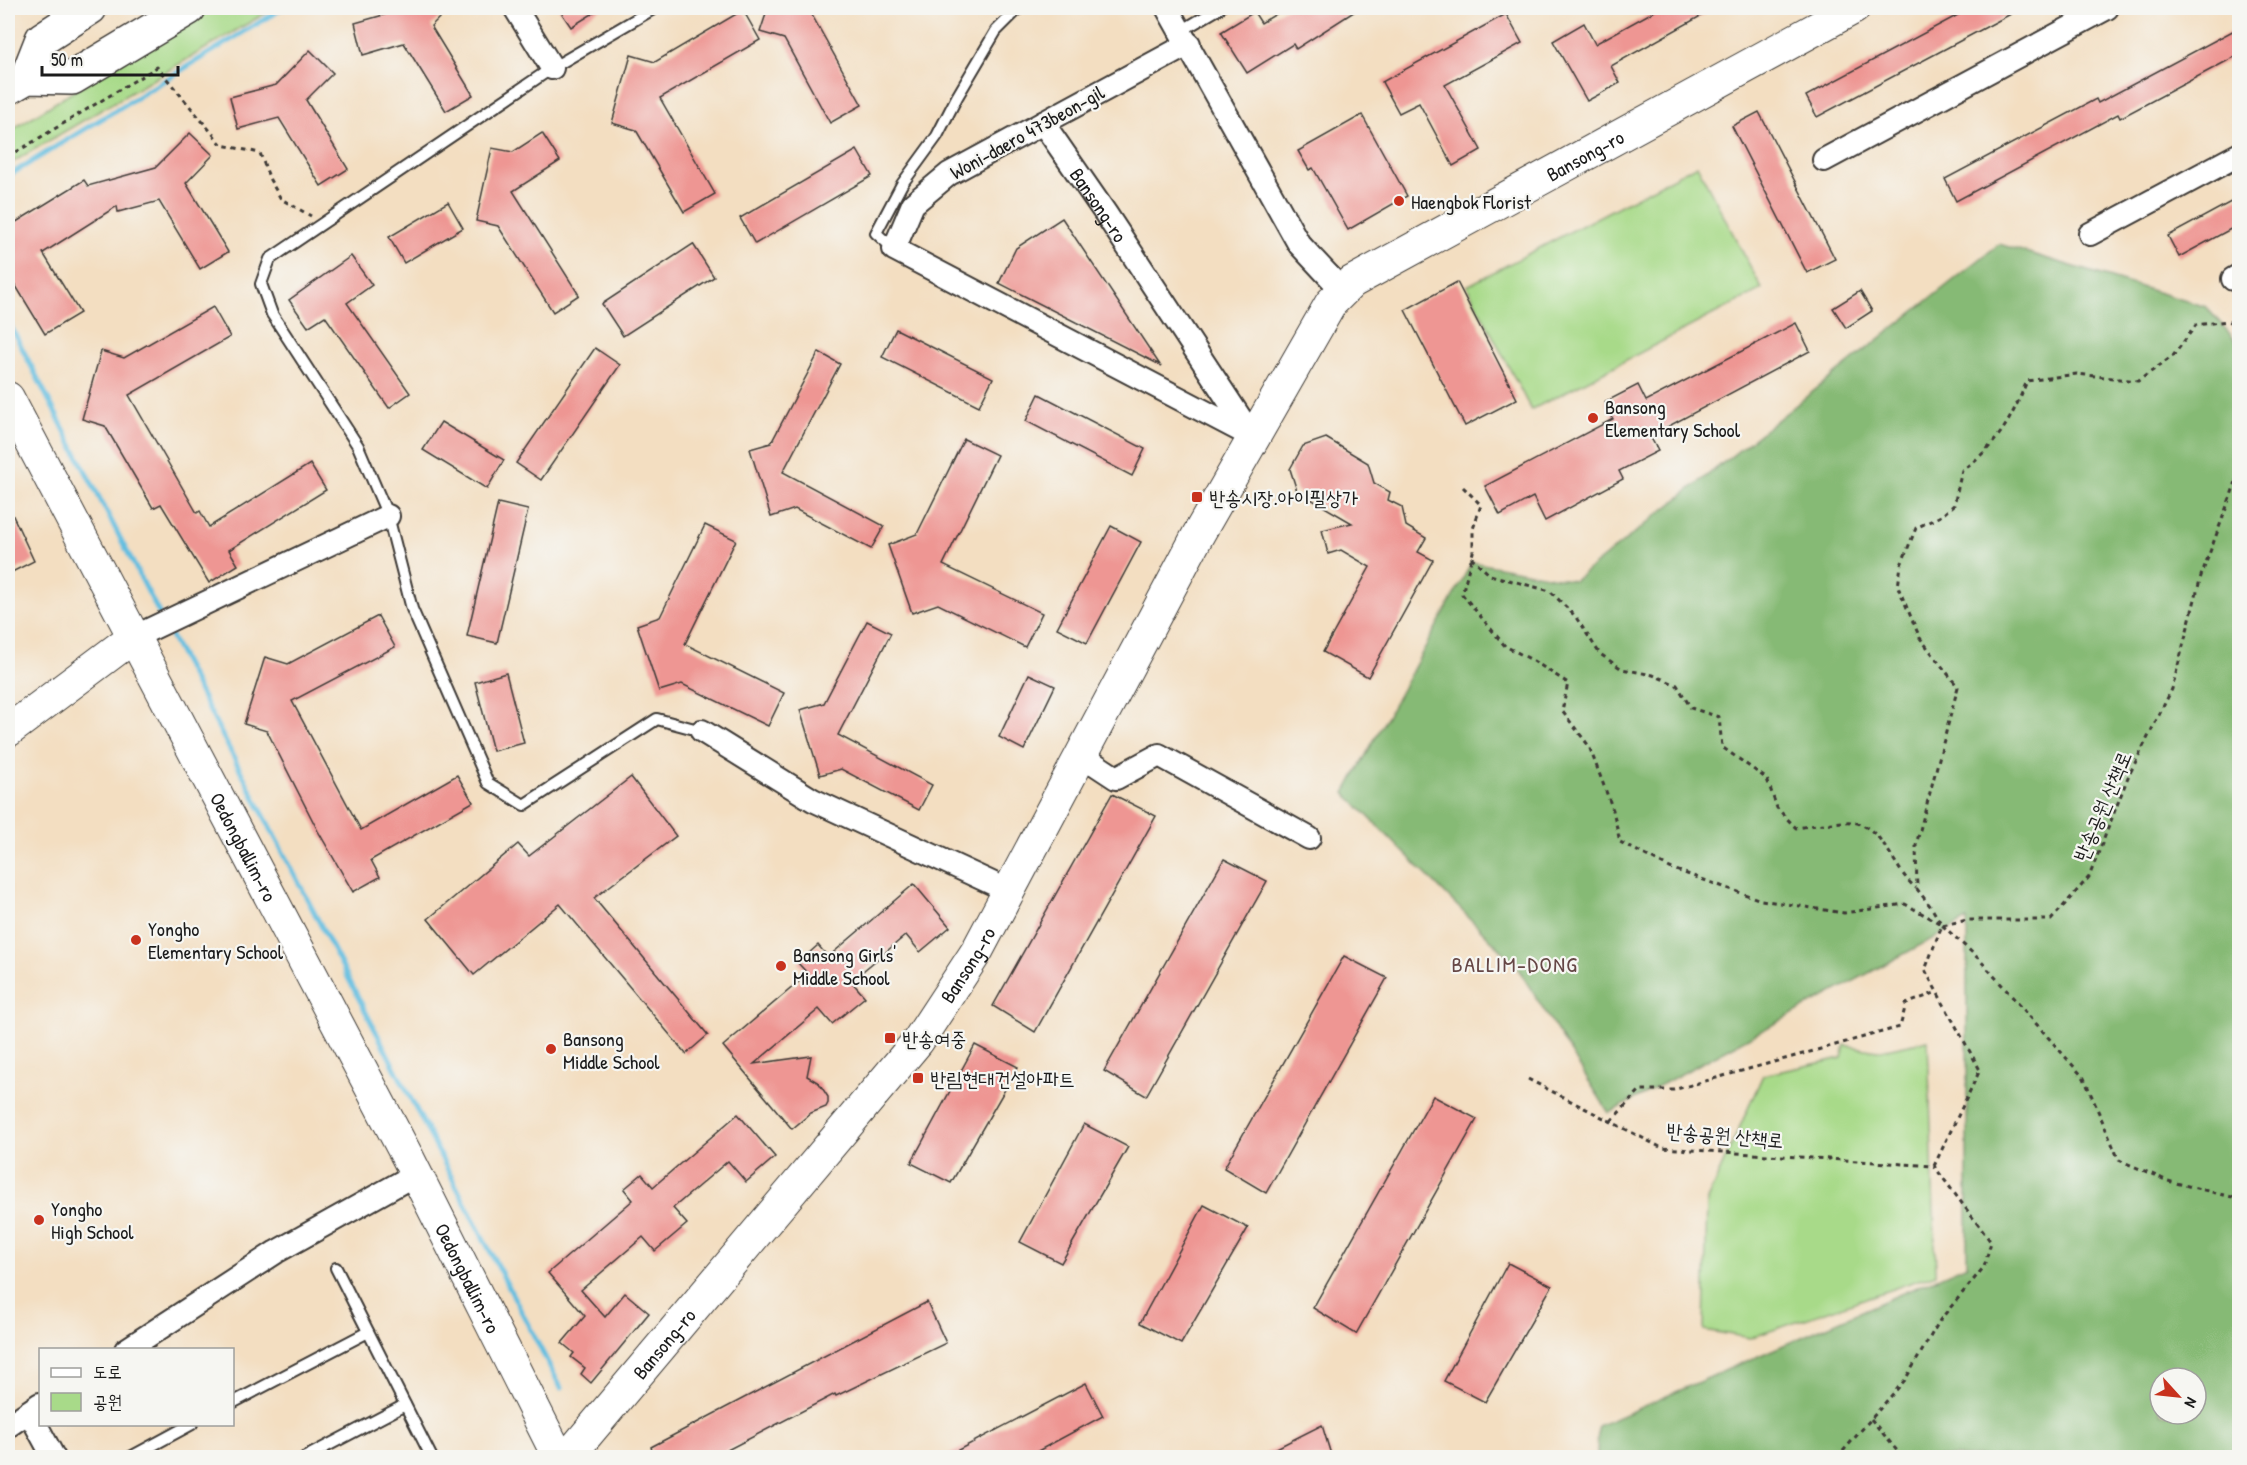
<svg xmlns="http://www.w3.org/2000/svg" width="2247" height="1465" font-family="'Patrick Hand','Poor Story',sans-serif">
<rect width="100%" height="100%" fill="#f6f6f2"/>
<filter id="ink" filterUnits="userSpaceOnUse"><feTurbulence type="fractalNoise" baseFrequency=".0167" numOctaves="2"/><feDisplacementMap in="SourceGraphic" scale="12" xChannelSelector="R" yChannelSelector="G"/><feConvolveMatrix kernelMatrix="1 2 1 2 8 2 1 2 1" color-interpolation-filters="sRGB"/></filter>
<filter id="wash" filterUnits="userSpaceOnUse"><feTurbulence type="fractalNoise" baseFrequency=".008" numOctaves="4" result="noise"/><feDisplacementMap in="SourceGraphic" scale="24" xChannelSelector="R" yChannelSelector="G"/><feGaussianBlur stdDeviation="1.35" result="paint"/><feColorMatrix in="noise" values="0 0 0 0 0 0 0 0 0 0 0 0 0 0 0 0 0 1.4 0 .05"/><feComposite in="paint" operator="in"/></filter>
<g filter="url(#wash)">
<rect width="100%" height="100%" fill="#f3dec1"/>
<!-- green -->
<g fill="#a8da89" stroke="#627b52" stroke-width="1.5">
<polygon points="208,8 274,8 8,165 8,132"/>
<polygon points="1697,165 1762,289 1531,410 1467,286"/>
<polygon points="1928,1040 1936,1274 1750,1338 1704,1330 1707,1200 1763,1075 1842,1058 1845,1045 1877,1051"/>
</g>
<!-- forest -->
<path fill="#86ba75" stroke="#516b48" stroke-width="1.5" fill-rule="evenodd" d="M1999,244L2206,307L2239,344V1457H1597L1598,1426L1967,1265V920L1609,1113L1515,964L1345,793L1472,562L1574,581ZM2160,1378H2196V1414H2160Z"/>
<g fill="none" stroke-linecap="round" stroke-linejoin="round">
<!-- stream -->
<g stroke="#62bee0" stroke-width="5">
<polyline points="8,176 283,8"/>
<polyline points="8,321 162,619"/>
<polyline points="166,627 561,1388"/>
</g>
</g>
<g id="blocks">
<!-- building -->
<g fill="#ee9693">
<polygon points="404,8 449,8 431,26 473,95 446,111 404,43 363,55 355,23 401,10"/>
<polygon points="558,8 602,8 571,27"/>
<polygon points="768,8 808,8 862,105 830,123 784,39 760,32"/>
<polygon points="1286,8 1360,8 1296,49 1293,44 1247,73 1221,32 1254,12 1261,23"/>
<polygon points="1660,8 1715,8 1611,66 1620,83 1587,101 1553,41 1584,23 1595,44"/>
<polygon points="1971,8 2022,8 1817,117 1806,96"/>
<polygon points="743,10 760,40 660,98 715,194 684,212 636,130 612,123 631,55 655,62"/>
<polygon points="1506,14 1522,43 1445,85 1481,150 1453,166 1419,103 1399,113 1382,82"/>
<polygon points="2240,27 2240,54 2120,118 2118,114 1956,201 1945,179 2096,99 2098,103"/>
<polygon points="310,50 333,73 306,100 348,169 321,186 279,118 238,129 230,97 276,85"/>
<polygon points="1759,112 1835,259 1807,273 1732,126"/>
<polygon points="1362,115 1407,196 1348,230 1313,168 1309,170 1298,151"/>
<polygon points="190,133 213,155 186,183 228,252 200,269 159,201 118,212 117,206 43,253 80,313 45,334 8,273 8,227 84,180 88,186 156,167"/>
<polygon points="542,133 560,161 513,191 579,295 553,312 498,226 476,221 492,148 513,152"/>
<polygon points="857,150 872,176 755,244 740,218"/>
<polygon points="2240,197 2240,224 2179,257 2168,236"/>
<polygon points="448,202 463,228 404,263 389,237"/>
<polygon points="1062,218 1160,365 999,283 1016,248"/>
<polygon points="693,244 714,277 623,336 602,304"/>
<polygon points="351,256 372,285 347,303 410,393 389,408 325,316 308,327 289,300"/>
<polygon points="1457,282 1517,399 1465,426 1405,310"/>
<polygon points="1860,291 1872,311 1846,328 1833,308"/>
<polygon points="213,307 230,337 129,395 197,513 200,511 209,527 310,464 326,490 229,550 238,565 209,583 161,504 153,508 105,426 82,419 101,351 124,358"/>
<polygon points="1796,323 1810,351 1650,436 1658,451 1619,471 1623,479 1545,521 1533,497 1500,515 1485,486 1613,419 1605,402 1638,385 1646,401"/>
<polygon points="896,329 993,378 979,406 882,357"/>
<polygon points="595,348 620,365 541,480 516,463"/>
<polygon points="819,352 840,364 783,472 884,526 871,549 795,509 771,517 750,449 771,443"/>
<polygon points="1039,394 1145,449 1132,476 1026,421"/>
<polygon points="441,422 504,460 487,489 423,450"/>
<polygon points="1326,438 1368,463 1374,483 1390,492 1388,500 1402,507 1406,526 1426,538 1418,552 1433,560 1368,677 1323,652 1370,567 1341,550 1328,554 1322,530 1352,523 1297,491 1290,469 1303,446"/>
<polygon points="964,439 997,455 943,565 1042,613 1025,647 938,604 912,613 888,545 917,534"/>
<polygon points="498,503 528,510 497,643 467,636"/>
<polygon points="8,505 34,561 8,574"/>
<polygon points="705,525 736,540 685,644 784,693 768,726 682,684 659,691 637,625 660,617"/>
<polygon points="1111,526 1141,542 1087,643 1057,628"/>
<polygon points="378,616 395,647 292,701 361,830 457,775 473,802 371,860 380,877 353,892 318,831 267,731 244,724 265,657 288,664"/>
<polygon points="867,621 891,633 838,735 932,785 919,810 841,769 820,775 800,710 824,703"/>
<polygon points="506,673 524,743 493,751 475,682"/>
<polygon points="1029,674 1055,686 1024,750 999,737"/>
<polygon points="631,777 676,836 594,898 708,1035 686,1054 560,904 474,975 428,919 518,844 529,856"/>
<polygon points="1112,794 1156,816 1035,1032 993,1006"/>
<polygon points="1224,859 1267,881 1146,1096 1104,1071"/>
<polygon points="914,884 950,927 920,952 906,935 851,981 865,997 832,1024 819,1009 754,1064 811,1056 807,1076 819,1083 828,1097 828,1103 826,1107 811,1113 792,1129 723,1046 808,974 798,963 818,945 828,957"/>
<polygon points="1344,956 1387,978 1266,1193 1224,1168"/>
<polygon points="975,1045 1018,1067 951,1183 911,1163"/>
<polygon points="1433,1096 1477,1119 1356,1334 1313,1308"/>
<polygon points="738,1114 775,1157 746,1182 728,1161 673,1208 687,1224 655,1251 643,1237 581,1290 605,1317 625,1293 649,1313 591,1383 581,1374 585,1368 571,1357 574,1353 562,1343 585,1316 548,1273 633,1200 624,1189 642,1174 653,1187"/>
<polygon points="1084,1124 1128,1147 1061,1263 1020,1242"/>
<polygon points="1204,1205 1248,1228 1181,1344 1140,1323"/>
<polygon points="1508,1263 1552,1286 1485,1402 1444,1381"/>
<polygon points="927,1302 946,1343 836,1396 835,1394 712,1458 654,1458 651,1447"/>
<polygon points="1086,1383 1103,1416 1025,1458 943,1458"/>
<polygon points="1322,1425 1332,1458 1257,1458"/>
</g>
</g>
</g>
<g filter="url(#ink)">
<use href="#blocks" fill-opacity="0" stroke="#3c3935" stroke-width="1.5"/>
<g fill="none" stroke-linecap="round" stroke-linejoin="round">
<!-- lane casing -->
<g stroke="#3c3935" stroke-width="14">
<g id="lane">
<polyline points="655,8 552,68 270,259 261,284 272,314 358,446 388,516 412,609 488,783 524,805 657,719 702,731"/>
<polyline points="1181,31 1220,8"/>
<polyline points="894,249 876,233 902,184 937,136 957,97 996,31 1019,8"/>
<polyline points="336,1268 432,1458"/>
<polyline points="232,1403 368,1332"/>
<polyline points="129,1458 192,1424"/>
<polyline points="304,1458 405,1405"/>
</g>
</g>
<!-- street casing -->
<g stroke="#3c3935" stroke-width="26">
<g id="street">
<polyline points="515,8 552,68"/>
<polyline points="1167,8 1299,244 1343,291"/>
<polyline points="1189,44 949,174 913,204 894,249 1253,437"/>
<path id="s1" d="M1043,123L1106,214L1252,436"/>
<polyline points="1824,160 2107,8"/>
<polyline points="2090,234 2240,154"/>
<polyline points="2233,279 2240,275"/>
<polyline points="132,638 388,516"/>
<polyline points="702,731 813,800 1009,891"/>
<polyline points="1081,755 1116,778 1159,755 1309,838"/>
<polyline points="126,1350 276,1252 416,1174"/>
<polyline points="29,1412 54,1458"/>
<polyline points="8,1426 40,1404"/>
</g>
</g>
<!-- secondary casing -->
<g stroke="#3c3935" stroke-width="34">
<g id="secondary">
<path id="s2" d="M8,398L408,1158L559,1458"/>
<polyline points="8,731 132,638"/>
<path id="s3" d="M567,1458L918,1041L977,951L1198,535L1331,303L1352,282L1854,8"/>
</g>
</g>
<!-- primary casing -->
<g stroke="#3c3935" stroke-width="36">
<g id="primary">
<polyline points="27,77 42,39 90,8"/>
<polyline points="8,88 27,77 72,78 189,8"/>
</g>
</g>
<!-- path -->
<g stroke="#3c3935" stroke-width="3" stroke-dasharray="4.5 4.5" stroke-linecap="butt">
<polyline points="8,157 157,67 222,145 260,153 270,180 281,199 311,216"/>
<path d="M2240,328L2228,321L2196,325L2173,356L2138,381L2077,374L2027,381C2011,420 1997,446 1962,470L1954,505L1941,516L1916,528L1901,565L1898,587L1920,638L1958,687L1916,845L1917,889L1931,907L1942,925L1979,959L2084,1078L2119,1160L2168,1181L2240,1199"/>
<polyline points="1463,487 1481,505 1473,529 1473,552 1462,594 1505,646 1532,660 1568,683 1562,711 1589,746 1613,810 1620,842 1670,868 1761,900 1844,913 1905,904 1941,924"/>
<path d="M1471,557L1490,575L1550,591L1575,616L1600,654L1622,669L1653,675L1677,685L1691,708L1719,717L1722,747L1767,779L1777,808L1796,828C1811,826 1839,821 1852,822C1885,827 1893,870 1916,888"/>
<polyline points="1528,1079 1662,1148 1934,1166 1980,1070 1925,970 1942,925 1968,920 2051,920 2089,877 2128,777 2172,689 2201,576 2240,471"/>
<polyline points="1611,1121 1640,1090 1673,1090 1900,1027 1906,1004 1937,992"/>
<polyline points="1871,1419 1903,1458"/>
<polyline points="1837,1458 1905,1380 1940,1320 1984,1267 1991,1242 1934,1166"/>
</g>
<!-- lane -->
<use href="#lane" stroke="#fff" stroke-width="10"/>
<!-- street -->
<use href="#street" stroke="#fff" stroke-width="22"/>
<!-- secondary -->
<use href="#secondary" stroke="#fff" stroke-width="32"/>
<!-- primary -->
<use href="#primary" stroke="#fff" stroke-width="33"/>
</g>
</g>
<!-- markers -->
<g fill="#c8321e" stroke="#f6f6f2" stroke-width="2">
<circle cx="1399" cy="201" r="6"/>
<circle cx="1593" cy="418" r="6"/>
<rect x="1191" y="491" width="12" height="12" rx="3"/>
<circle cx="136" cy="940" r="6"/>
<circle cx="781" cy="966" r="6"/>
<rect x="884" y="1032" width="12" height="12" rx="3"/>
<circle cx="551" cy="1049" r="6"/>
<rect x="912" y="1072" width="12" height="12" rx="3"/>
<circle cx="39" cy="1220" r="6"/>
</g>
<g text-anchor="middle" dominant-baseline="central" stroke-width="4.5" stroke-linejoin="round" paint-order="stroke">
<!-- street labels -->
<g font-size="20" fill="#1c1c1c" stroke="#f6f6f2">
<text transform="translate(1027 132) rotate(-29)">Woni-daero 473beon-gil</text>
<text stroke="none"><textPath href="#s3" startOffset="1686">Bansong-ro</textPath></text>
<text stroke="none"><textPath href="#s1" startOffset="99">Bansong-ro</textPath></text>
<text transform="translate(2102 806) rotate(-67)">반송공원 산책로</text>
<text stroke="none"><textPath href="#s2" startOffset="507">Oedongballim-ro</textPath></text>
<text stroke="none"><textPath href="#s3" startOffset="636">Bansong-ro</textPath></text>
<text transform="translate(1725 1135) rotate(5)">반송공원 산책로</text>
<text stroke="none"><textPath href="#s2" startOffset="993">Oedongballim-ro</textPath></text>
<text stroke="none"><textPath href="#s3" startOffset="150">Bansong-ro</textPath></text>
</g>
<!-- poi labels -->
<g font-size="20" fill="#1c1c1c" stroke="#f6f6f2" text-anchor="start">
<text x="1411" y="201">Haengbok Florist</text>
<text x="1605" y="406">Bansong<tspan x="1605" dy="23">Elementary School</tspan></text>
<text x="1209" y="497">반송시장.아이필상가</text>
<text x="148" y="928">Yongho<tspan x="148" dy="23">Elementary School</tspan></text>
<text x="793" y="954">Bansong Girls'<tspan x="793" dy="23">Middle School</tspan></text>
<text x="563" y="1038">Bansong<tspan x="563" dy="23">Middle School</tspan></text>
<text x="902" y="1038">반송여중</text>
<text x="930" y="1078">반림현대건설아파트</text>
<text x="51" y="1208">Yongho<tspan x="51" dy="23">High School</tspan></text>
</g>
<!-- quarter labels -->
<g font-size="22" letter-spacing="1.5" fill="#664746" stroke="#f6f6f2">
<text x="1515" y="964">BALLIM-DONG</text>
</g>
</g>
<!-- margin -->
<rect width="2247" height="1465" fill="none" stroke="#f6f6f2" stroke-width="30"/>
<!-- legend -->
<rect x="39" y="1348" width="195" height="78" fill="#f6f6f2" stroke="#9f9f9c" stroke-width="1.5"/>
<rect x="51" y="1368" width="30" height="9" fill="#ffffff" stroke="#9f9f9c" stroke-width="1.5"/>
<text x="93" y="1378" font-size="18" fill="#1c1c1c">도로</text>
<rect x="51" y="1393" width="30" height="18" fill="#a8da89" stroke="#9f9f9c" stroke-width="1.5"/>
<text x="93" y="1408" font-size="18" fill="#1c1c1c">공원</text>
<!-- north arrow -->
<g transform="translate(2178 1396) rotate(117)"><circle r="28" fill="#f6f6f2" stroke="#9f9f9c" stroke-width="1.5"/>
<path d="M0-4.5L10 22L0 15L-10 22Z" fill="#c8321e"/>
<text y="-9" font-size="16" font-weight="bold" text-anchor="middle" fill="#1c1c1c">N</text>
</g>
<!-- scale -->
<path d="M42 66v9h136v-9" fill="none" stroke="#1c1c1c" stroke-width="3"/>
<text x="51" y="66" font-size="18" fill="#1c1c1c" stroke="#f6f6f2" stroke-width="4.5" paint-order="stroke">50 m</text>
</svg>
